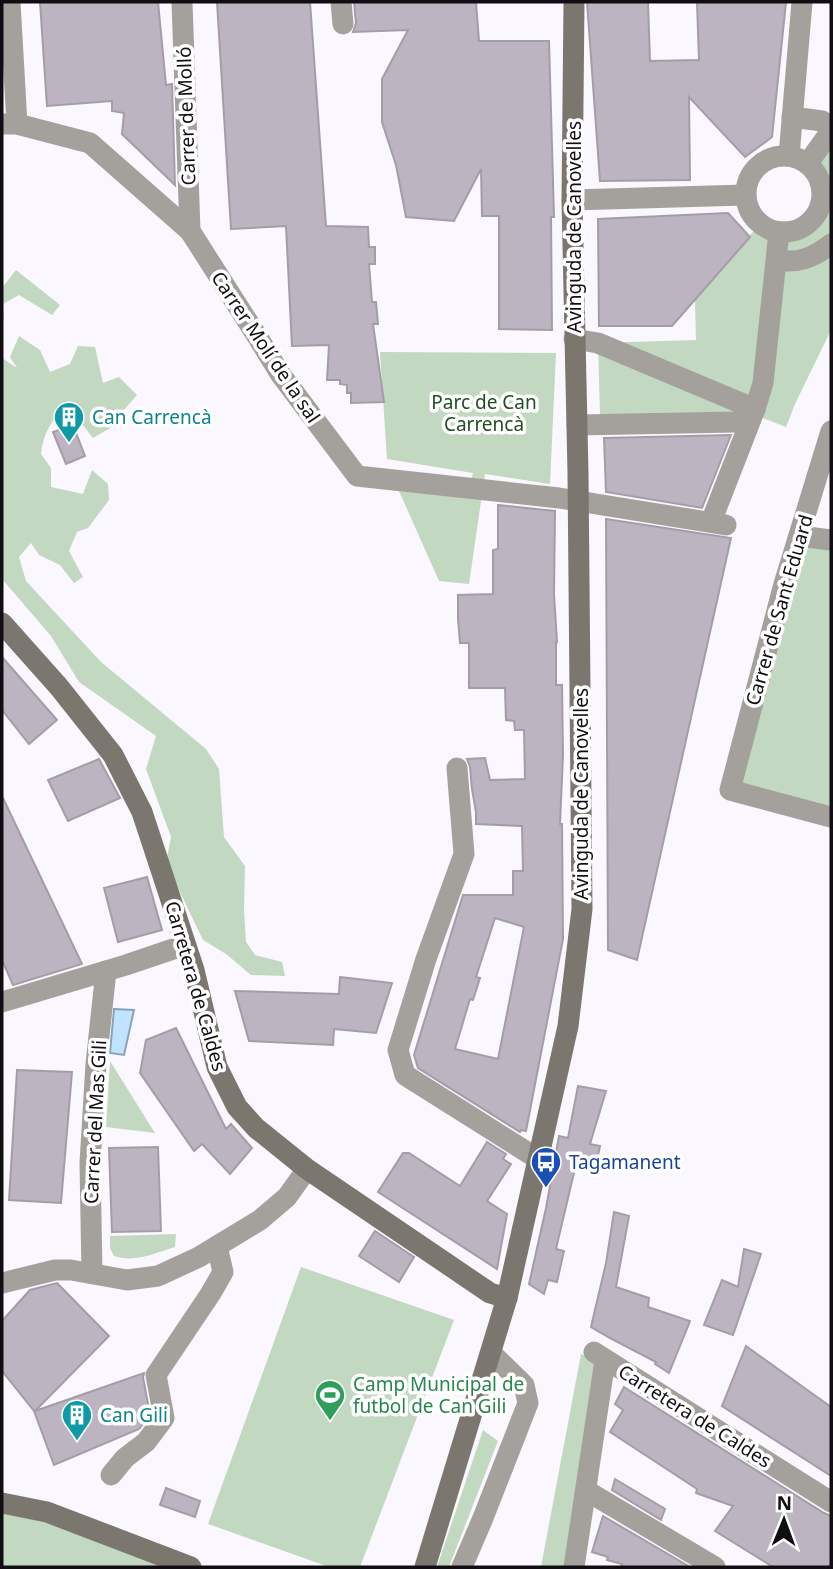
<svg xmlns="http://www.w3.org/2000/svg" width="833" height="1569" font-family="'Noto Sans',sans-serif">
<rect width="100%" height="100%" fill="#fbf7fe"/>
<!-- green -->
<g fill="#c2d8c0">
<path d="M831,140V330L795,404L786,427L760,417L600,415L598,343L696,340L695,300L757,227C767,236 784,238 797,234C804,232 812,227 819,223L827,186L815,164Z"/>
<polygon points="16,270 60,305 52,315 19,295 3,304 4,319 2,322 2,288"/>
<path d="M19,336L40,350L50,372L70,364L78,346L95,347L103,383L119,377L137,395L124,410L112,427L93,438L78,419L65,406C51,421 43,434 41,454L51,468V487L83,494L92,470L108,484L109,500L88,528L77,532L69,551L83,577L74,583L60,565L39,555L31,543L19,557L26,581L101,662L206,749L219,769L224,837L245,866L244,909L246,942L255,955L282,962L285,976L251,975L226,954L203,940L166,863L171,837L146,769L156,736L79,682L51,636L2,579V358L17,368L10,357Z"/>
<polygon points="380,352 556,353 550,484 485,474 469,584 439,581 399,491 467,497 473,473 387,459"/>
<polygon points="806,537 831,540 831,807 733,780"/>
<polygon points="110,1061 155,1133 106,1127"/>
<path d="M176,1234L175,1247C155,1253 135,1263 114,1256L110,1248V1236Z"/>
<polygon points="301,1267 454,1320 360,1567 329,1567 208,1524"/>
<polygon points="581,1354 598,1361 570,1567 541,1567"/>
<polygon points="483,1430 498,1441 449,1567 437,1567"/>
<polygon points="2,1503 191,1567 2,1567"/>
</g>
<!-- water -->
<polygon fill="#c0e3ff" stroke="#8ba3b8" stroke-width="2" points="114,1009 134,1010 124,1055 110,1053"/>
<!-- building -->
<g fill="#bcb5c1" stroke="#a49da8" stroke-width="2" fill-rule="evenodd">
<polygon points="40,2 158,2 166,85 172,84 175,185 122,134 124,113 112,111 112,101 47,106"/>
<polygon points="217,2 310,2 326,226 368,227 369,247 375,247 375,264 369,264 372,302 376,302 378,324 373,324 384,402 351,403 351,393 347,393 347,385 340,384 340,380 327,380 329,345 292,346 286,226 231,229"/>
<polygon points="354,2 476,2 479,41 549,41 554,217 551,217 552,330 499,329 499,216 482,216 481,169 454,221 406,217 396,165 382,122 382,79 408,30 353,32 356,23"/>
<polygon points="587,2 648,2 650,61 699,60 697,2 786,2 772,137 745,157 689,97 690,180 600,181"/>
<polygon points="728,213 750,237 672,326 599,326 598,219"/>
<polygon points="73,425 85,456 66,464 53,432"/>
<polygon points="731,435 702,508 606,492 604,438"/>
<path d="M498,505L555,511L554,594L557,642H556V685H562L563,755L560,824H562L563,939L526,1131L521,1130L520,1132L418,1068L414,1055L463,895H513V871H523L522,826L476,824V812L472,789L470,767L467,759L485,758L490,780L525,779L524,730H515L514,721L506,720L505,688H469V643H460L458,619V595L493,594V550L498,549ZM495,918L524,927L498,1059L455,1049L470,999L473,1000L480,978L476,977Z"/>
<polygon points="606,519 731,538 637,960 608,950"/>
<polygon points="2,657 57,720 29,744 2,710"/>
<polygon points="99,759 120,798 68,821 48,780"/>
<polygon points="2,796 82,964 13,985 2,960"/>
<polygon points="147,877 162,930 118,942 104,888"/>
<polygon points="340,977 392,983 376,1033 334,1029 333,1045 249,1041 235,991 339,994"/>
<polygon points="176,1028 226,1129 231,1124 252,1148 230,1174 202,1144 194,1151 140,1073 146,1040"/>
<polygon points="17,1070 72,1072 61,1203 9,1200"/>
<polygon points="578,1086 606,1091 590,1144 600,1146 595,1169 576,1164 556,1249 564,1251 557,1282 548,1280 544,1294 529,1284 546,1208 559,1136 568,1138"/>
<polygon points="487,1142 506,1154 503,1159 511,1164 487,1201 507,1214 497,1269 378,1192 403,1153 409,1153 460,1186"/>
<polygon points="158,1147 161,1231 112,1232 109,1148"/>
<polygon points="614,1212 629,1216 616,1287 649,1298 648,1307 690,1321 669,1373 655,1364 656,1362 610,1338 591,1327 606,1263"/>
<polygon points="375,1231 414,1257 399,1282 359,1256"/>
<polygon points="744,1249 761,1254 733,1335 704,1325 722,1280 738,1287"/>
<polygon points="57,1283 109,1336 35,1411 144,1373 143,1377 150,1415 139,1429 54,1465 34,1411 2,1371 2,1321 30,1290"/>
<polygon points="746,1346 831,1407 831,1476 722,1406"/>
<polygon points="624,1387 824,1513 831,1516 831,1567 773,1567 715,1531 733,1506 696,1493 697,1489 610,1432 623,1410 615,1404"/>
<polygon points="615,1479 665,1509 661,1520 612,1490"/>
<polygon points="166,1488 200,1501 195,1517 160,1505"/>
<polygon points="603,1516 690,1567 621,1567 622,1564 607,1560 608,1557 592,1552"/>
</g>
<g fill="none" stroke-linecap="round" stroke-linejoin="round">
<!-- street -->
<g stroke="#a4a19c" stroke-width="21">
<polyline points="10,2 17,124"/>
<polyline points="182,2 190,231"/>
<polyline points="341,2 343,24"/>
<polyline points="792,117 822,121 831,127"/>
<polyline points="2,124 17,124 90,143 190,231 257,336 281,375 357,476 559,498 726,525"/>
<circle cx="784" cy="194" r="38"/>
<polyline points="789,156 802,2"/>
<polyline points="808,163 831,131"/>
<polyline points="572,200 745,195"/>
<path d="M777,260C799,264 814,257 831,244"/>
<polyline points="574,339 598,343 755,409"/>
<polyline points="577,425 736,422 755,409"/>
<polyline points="831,431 784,584 730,790 831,817"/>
<polyline points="711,522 755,409 763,383 779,232"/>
<polyline points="799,536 831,540"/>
<polyline points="457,768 464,854 426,959 398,1050 405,1075 538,1159"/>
<polyline points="2,1002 126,965 185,945"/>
<polyline points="92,1273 90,1163 96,1064 106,971"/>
<polyline points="2,1283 55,1270 71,1270 127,1280 158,1276 199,1257 260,1220 287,1197 307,1169"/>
<polyline points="594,1352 831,1502"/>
<polyline points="111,1475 125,1458 146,1442 164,1418 156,1375 211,1293 223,1272 217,1246"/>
<polyline points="587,1491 715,1567"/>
<polyline points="462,1567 483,1518 528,1403 524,1385 491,1353"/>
<polyline points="574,1567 604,1367"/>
</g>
<!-- secondary -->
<g stroke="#7b776f" stroke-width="21">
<polyline points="2,623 59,687 113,755 142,812 194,970 217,1067 237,1107 256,1128 307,1169 490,1293 507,1298"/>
<polyline points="2,1503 47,1512 191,1567"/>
<polyline points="425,1567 507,1298 568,1026 582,909 578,473 572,200 574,2"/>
</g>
</g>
<!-- icons -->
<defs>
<g id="building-pin" transform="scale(1.575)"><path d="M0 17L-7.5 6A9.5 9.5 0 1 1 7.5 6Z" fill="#0f9aa8" stroke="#fff"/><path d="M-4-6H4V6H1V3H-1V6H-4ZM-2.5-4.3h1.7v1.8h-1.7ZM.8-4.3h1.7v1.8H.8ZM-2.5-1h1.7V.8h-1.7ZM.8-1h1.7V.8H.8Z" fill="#fff"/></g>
<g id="bus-pin" transform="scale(1.575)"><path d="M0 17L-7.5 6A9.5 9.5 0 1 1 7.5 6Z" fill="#1a4fb4" stroke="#fff"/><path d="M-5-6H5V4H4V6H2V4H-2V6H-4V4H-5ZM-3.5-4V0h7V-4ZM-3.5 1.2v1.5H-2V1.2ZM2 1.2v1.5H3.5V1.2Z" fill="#fff"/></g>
<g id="stadium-pin" transform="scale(1.575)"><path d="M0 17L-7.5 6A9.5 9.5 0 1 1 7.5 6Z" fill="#2e9e5b" stroke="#fff"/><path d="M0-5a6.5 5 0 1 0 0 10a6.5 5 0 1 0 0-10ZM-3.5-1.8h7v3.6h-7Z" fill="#fff"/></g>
</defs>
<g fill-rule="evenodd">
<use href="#building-pin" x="69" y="417"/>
<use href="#bus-pin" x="546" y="1162"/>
<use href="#stadium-pin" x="330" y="1395"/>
<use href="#building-pin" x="77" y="1415"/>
</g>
<g text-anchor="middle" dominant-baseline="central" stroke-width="7" stroke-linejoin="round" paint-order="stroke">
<!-- street labels -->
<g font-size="19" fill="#100e12" stroke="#fff">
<text transform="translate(186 116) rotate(-92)">Carrer de Molló</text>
<text transform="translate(574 227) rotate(-90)">Avinguda de Canovelles</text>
<text transform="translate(266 347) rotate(56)">Carrer Molí de la sal</text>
<text transform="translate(779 610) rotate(-74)">Carrer de Sant Eduard</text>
<text transform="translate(581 794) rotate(-90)">Avinguda de Canovelles</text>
<text transform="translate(196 986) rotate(74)">Carretera de Caldes</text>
<text transform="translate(95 1122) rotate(-87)">Carrer del Mas Gili</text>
<text transform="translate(695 1416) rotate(32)">Carretera de Caldes</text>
</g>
<!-- park labels -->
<g font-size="19" fill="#234c22" stroke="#fff">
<text x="484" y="402">Parc de Can<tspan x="484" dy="22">Carrencà</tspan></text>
</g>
<!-- culture labels -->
<g font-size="19" fill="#0d838f" stroke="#fff" text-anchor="start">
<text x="92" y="417">Can Carrencà</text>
<text x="100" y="1415">Can Gili</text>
</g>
<!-- transit labels -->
<g font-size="19" fill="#164399" stroke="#fff" text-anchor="start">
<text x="569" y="1162">Tagamanent</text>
</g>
<!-- leisure labels -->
<g font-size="19" fill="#27864d" stroke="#fff" text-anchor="start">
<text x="353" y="1384">Camp Municipal de<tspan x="353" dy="22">futbol de Can Gili</tspan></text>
</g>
</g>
<!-- border -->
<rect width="833" height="1569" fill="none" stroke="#100e12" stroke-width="7"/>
<!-- north arrow -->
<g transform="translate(784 1520) rotate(1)" stroke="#ffffff" stroke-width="5" paint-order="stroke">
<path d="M0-5L12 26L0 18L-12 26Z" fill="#100e12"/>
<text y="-10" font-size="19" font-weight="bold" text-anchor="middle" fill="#100e12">N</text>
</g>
</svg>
